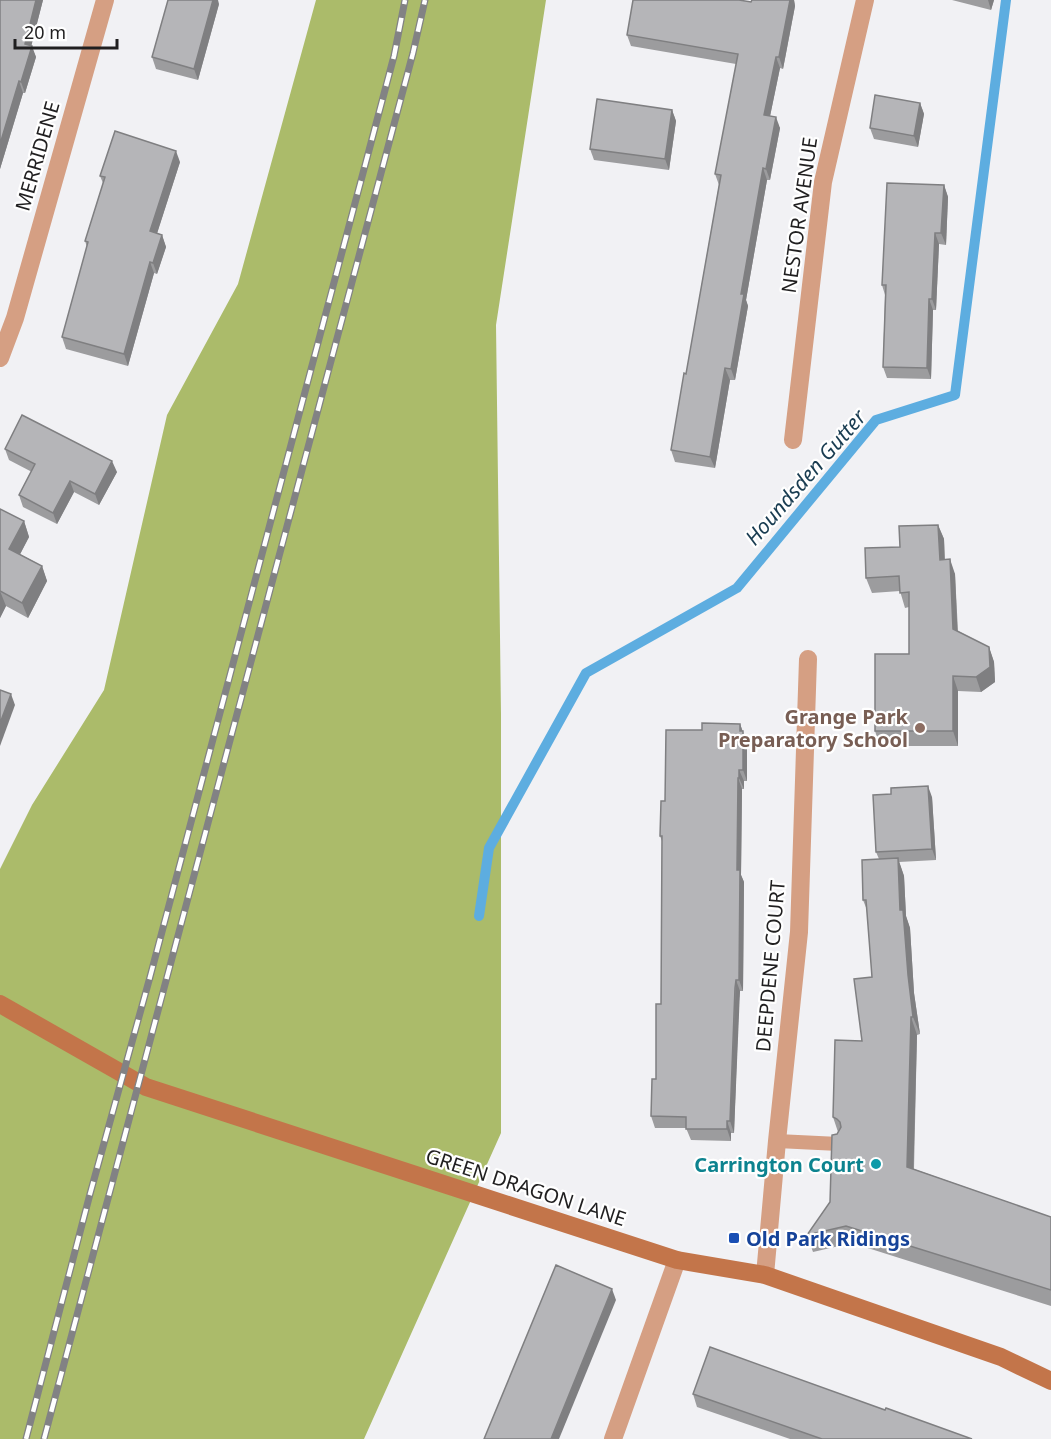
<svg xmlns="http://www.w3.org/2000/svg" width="1051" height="1439" font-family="'Noto Sans',sans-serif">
<rect width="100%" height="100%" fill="#f1f1f4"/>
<!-- forest -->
<polygon fill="#abbb6a" points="316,0 546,0 496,325 501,714 501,1133 364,1439 0,1439 0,869 32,805 104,690 167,415 238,284"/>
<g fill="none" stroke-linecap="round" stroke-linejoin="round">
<!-- stream -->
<polyline stroke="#5dade0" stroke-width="10" points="479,916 489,848 586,673 737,588 876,420 955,395 1006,0"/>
<!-- lane -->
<polyline stroke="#d59f83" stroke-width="14" points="777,1141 839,1144"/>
<!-- street -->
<g stroke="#d59f83" stroke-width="18">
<polyline points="0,358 15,318 105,0"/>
<polyline points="793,440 823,182 865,0"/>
<polyline points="765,1275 777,1141 799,932 808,659"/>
<polyline points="613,1439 677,1260"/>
</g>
<!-- secondary -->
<polyline stroke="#c3754a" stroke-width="18" points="0,1004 146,1087 677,1260 765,1275 1001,1357 1051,1381"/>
<!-- rail casing -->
<g stroke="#828284" stroke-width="7">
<g id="rail">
<polyline points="26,1439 90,1194 150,977 394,56 405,0"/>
<polyline points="44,1439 413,53 425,0"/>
</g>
</g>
<!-- rail -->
<use href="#rail" stroke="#fff" stroke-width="4.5" stroke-dasharray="14" stroke-linecap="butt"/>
</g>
<!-- wall -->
<g fill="#9c9c9e">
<polygon points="0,0 43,0 31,46 36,57 25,93 23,93 0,169"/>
<polygon points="752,0 794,0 795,6 783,69 780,68 770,116 780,128 770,180 767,180 746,300 748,306 735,380 730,380 715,468 675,462 671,450 686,374 719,185 715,174 736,64 631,46 627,35 751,2"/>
<polygon points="952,0 994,0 991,10"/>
<polygon points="219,4 198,80 156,69 152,57"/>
<polygon points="920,103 924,114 918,147 874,139 870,128"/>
<polygon points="672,110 676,121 669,170 594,160 590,149"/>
<polygon points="180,162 157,233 162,235 166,247 157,274 154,273 128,366 66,349 62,337 87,247 85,241 103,183 100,176"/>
<polygon points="944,185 948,197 946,245 939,244 936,310 933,310 931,379 887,378 883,367 885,295 882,285"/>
<polygon points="5,449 117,472 99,505 74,492 57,524 23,507 19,495 32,472 9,460"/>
<polygon points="0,509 24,521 29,537 20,554 42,566 47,581 28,618 6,606 0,618"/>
<polygon points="938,525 944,539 945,560 955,574 958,631 989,647 994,662 995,682 981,692 958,691 958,746 880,746 875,731 909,654 909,607 905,608 900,591 872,593 866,578 900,547"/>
<polygon points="740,724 747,743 747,781 744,781 744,789 742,789 741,875 744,882 743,991 740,991 739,999 734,1133 731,1133 731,1141 691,1140 686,1128 655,1128 651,1116 656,1079 661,1004 662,841 660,836 665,801 702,730"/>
<polygon points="932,797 936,860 899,862 904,876 906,916 910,928 914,993 920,1034 917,1035 914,1169 1051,1217 1051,1306 852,1243 813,1252 807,1235 830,1202 837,1134 838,1132 833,1117 862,1041 872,977 867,910 863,900 879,859 876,852"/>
<polygon points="693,1394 885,1410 972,1439 790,1439 697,1407"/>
</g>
<!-- shaded-wall -->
<g fill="#7f7f81">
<polygon points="36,0 43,0 29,55 32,46 36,57 25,93 21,82 25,44"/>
<polygon points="213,0 218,0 219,4 198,80 194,69"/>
<polygon points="790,0 794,0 795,6 783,69 779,57"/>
<polygon points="988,0 994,0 991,10"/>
<polygon points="776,57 780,68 768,126 764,115"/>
<polygon points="19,81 23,93 0,169 0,144"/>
<polygon points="920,103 924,114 918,147 914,136"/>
<polygon points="672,110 676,121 669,170 665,159"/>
<polygon points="776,117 780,128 770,180 766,169"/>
<polygon points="176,151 180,162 154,243 150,231"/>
<polygon points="763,168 767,180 746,300 748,306 735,380 731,369 741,294"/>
<polygon points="944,185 948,197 946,245 941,233"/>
<polygon points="935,233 939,244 936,310 932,299"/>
<polygon points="162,235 166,247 157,274 153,263"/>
<polygon points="150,262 154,273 128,366 124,354"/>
<polygon points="929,299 933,310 931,379 927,368"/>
<polygon points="725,368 730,380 715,468 710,457"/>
<polygon points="112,461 117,472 99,505 95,494"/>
<polygon points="70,481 74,492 57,524 53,513"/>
<polygon points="24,521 29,537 15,564 9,549"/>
<polygon points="938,525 944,539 945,575 940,560"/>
<polygon points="950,559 955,574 958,644 953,629"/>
<polygon points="42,566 47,581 28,618 22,603"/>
<polygon points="0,591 6,606 0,618"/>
<polygon points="989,647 994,662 995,682 981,692 976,677"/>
<polygon points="953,676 958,691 958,746 953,731"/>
<polygon points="11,694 15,705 0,746 0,723"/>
<polygon points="740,724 747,743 747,781 743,770"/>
<polygon points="739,770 744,781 744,789 739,778"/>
<polygon points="738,778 742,789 741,875 744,882 743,991 739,980 737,870"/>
<polygon points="928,786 932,797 936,860 932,849"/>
<polygon points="898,858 904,876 906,916 910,928 914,993 920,1034 913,1017 900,910"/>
<polygon points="736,980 740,991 734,1133 730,1121"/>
<polygon points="911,1017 917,1035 913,1184 907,1167"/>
<polygon points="727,1121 731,1133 731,1141 727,1129"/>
<polygon points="612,1289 616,1300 559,1439 551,1439"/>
</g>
<!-- building -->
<g fill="#b5b5b8" stroke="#7f7f81" stroke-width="1.5">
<polygon points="0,0 36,0 25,44 32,46 21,82 19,81 0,144"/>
<polygon points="168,0 213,0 194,69 152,57"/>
<polygon points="633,0 739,0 751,2 752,0 790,0 779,57 776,57 764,115 776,117 766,169 763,168 741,294 744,294 731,369 725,368 710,457 671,450 684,373 686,374 721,175 715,174 738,54 627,35"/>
<polygon points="875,95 920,103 914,136 870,128"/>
<polygon points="597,99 672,110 665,159 590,149"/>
<polygon points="115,131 176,151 150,231 162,235 153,263 150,262 124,354 62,337 88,242 85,241 105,177 100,176"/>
<polygon points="887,183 944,185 941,233 935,233 932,299 929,299 927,368 883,367 886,285 882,285"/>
<polygon points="22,415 112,461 95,494 70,481 53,513 19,495 35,464 5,449"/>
<polygon points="0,509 24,521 9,549 42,566 22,603 0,591"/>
<polygon points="938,525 940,560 950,559 953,629 989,647 990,667 976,677 953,676 953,731 875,731 875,654 909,654 909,592 900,593 899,576 866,578 865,548 900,547 899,526"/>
<polygon points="0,690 11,694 0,723"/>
<polygon points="702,723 740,724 740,731 743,731 743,770 739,770 739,778 738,778 737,870 740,870 739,980 736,980 735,988 730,1121 727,1121 727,1129 686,1129 686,1117 651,1116 652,1079 656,1079 656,1004 661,1004 662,836 660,836 661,801 665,801 666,730 702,730"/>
<polygon points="928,786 932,849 876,852 873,795 891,794 891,788"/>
<polygon points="898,858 900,910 903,910 908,975 913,1017 911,1017 907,1167 1051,1217 1051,1290 846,1226 807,1235 830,1202 832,1135 837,1134 841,1127 840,1122 837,1119 833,1117 835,1040 862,1041 854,979 872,977 866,900 863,900 862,860"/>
<polygon points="556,1265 612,1289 551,1439 484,1439"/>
<polygon points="710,1347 885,1410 886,1408 972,1439 822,1439 693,1394"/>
</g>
<!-- markers -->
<circle fill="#8d6e63" stroke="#fff" stroke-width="2" cx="920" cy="728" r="6"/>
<circle fill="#0f9aa8" stroke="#fff" stroke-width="2" cx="876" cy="1164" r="6"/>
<rect fill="#1a4fb4" stroke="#fff" stroke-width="2" x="728" y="1232" width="12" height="12" rx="3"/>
<g text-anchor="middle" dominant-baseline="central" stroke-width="4.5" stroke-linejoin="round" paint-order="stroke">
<!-- street labels -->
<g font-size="20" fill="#201f20" stroke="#fff">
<text transform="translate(37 156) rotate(-74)">MERRIDENE</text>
<text transform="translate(799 215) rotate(-82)">NESTOR AVENUE</text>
<text transform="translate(770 966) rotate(-85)">DEEPDENE COURT</text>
<text transform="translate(526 1187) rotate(18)">GREEN DRAGON LANE</text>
</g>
<!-- education labels -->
<g font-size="20" font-weight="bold" fill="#785e54" stroke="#fff" text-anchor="end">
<text x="908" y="716">Grange Park<tspan x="908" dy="23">Preparatory School</tspan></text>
</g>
<!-- culture labels -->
<g font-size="20" font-weight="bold" fill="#0d838f" stroke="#fff" text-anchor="end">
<text x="864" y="1164">Carrington Court</text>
</g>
<!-- transit labels -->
<g font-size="20" font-weight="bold" fill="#164399" stroke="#fff" text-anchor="start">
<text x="746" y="1238">Old Park Ridings</text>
</g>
<!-- water labels -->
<g font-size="21" font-style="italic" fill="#193c51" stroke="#fff">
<text transform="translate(805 477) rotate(-49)">Houndsden Gutter</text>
</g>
</g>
<!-- scale -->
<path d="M15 39v9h102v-9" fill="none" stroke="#201f20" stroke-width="3"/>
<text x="24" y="39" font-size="18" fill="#201f20" stroke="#ffffff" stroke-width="4.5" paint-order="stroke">20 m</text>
</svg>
